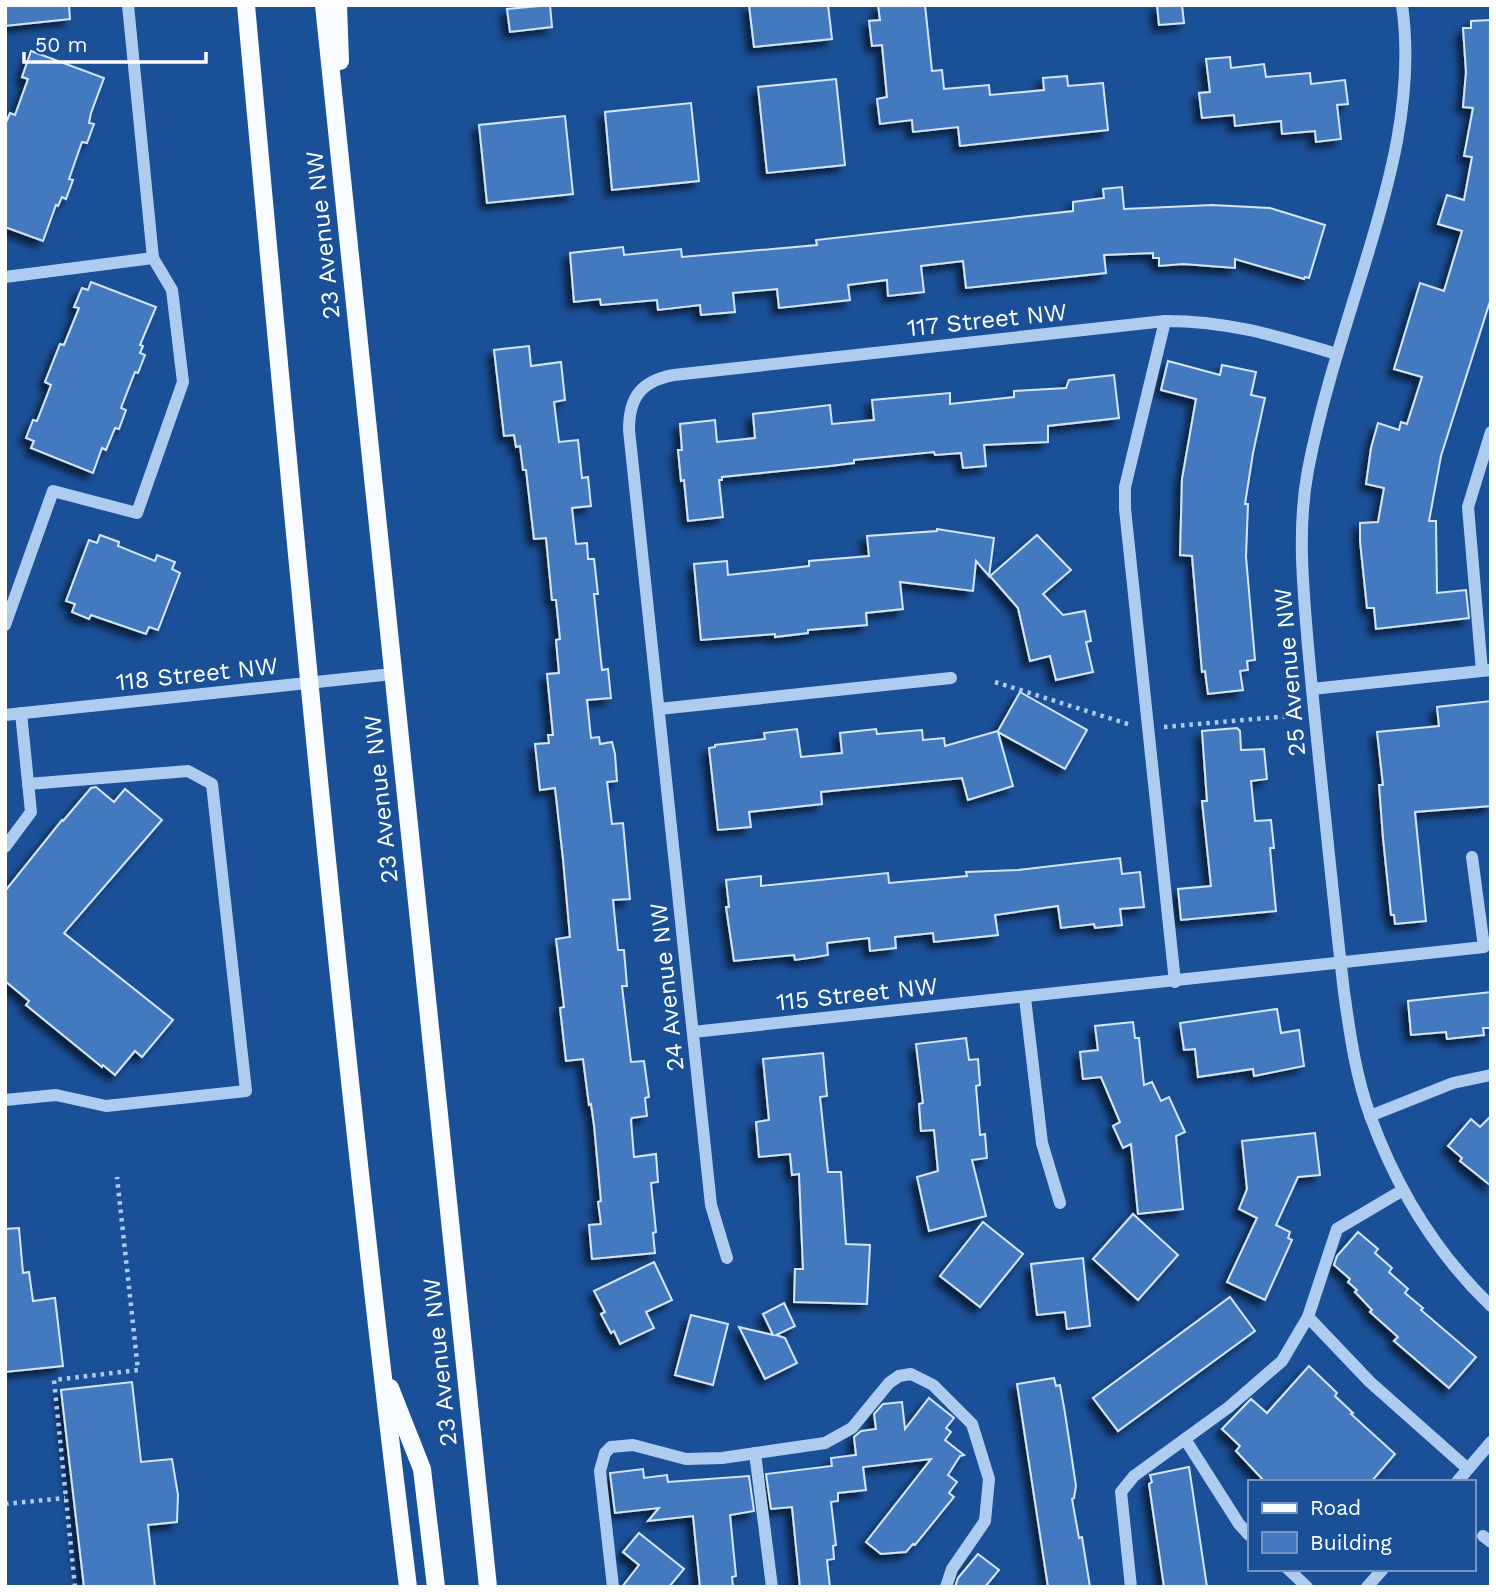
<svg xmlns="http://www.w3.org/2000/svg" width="1496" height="1592" font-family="'Work Sans',sans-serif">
<defs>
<filter id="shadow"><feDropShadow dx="-6" dy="6" stdDeviation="3.5" flood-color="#0009"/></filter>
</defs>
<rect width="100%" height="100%" fill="#1a5098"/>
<!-- building -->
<g fill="#4379bf" stroke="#d5e6fb" stroke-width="2" filter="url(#shadow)">
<polygon points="5,5 69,5 70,19 5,26"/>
<polygon points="550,5 552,27 510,32 507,9"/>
<polygon points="749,5 828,5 832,39 754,47"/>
<polygon points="878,5 925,5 932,71 942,70 944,89 989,85 990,95 1044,90 1043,78 1067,76 1068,86 1103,83 1108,130 960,146 958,127 913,132 912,120 880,124 877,99 887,97 882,45 872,46 869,21 880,20"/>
<polygon points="1157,5 1182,5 1184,23 1159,25"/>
<polygon points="1491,20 1491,298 1441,456 1429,521 1436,521 1437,593 1466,590 1469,618 1376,629 1374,608 1367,608 1360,541 1360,523 1378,522 1384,488 1366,484 1371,448 1378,423 1399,430 1401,422 1407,424 1422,377 1394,369 1420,283 1444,291 1462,231 1438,224 1447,195 1464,200 1472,157 1464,156 1473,108 1463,107 1466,72 1463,28 1471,28 1471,21"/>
<polygon points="31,51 104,78 91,113 89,123 94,124 87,143 82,142 69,179 73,180 66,199 62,197 58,206 56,205 43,241 5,227 5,125 10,113 15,115 28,79 22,77"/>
<polygon points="1230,57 1231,68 1264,64 1266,77 1310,73 1311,84 1345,80 1348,104 1337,105 1341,139 1316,142 1315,131 1282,134 1281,121 1235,126 1234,115 1202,118 1199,93 1210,92 1206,59"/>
<polygon points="836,79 845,165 767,173 758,87"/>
<polygon points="691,103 699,181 612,190 605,112"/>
<polygon points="565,116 573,194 487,203 479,125"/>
<polygon points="1122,187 1124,209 1212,205 1270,208 1325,225 1309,278 1305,277 1304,279 1235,259 1235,268 1183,264 1159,266 1159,258 1153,258 1153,253 1104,255 1106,273 966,288 963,261 921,266 924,292 888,296 887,280 848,285 850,300 779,308 777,289 733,293 735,312 701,315 700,305 658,310 657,300 601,305 600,299 574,302 570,253 623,247 624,255 681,249 682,257 817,245 816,240 1073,211 1073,202 1104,198 1103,189"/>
<polygon points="91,282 156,307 140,345 143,346 140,353 145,355 138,373 135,372 121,408 126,410 119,429 115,428 106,450 102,448 93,473 31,448 34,441 26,438 33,420 37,421 51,385 45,382 60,344 64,345 79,308 74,307 82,288 88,290"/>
<polygon points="529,346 531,366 561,362 565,400 554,402 559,442 578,440 582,478 588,477 591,506 572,508 576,544 587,543 588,559 594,559 598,594 594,594 602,670 608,669 611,698 587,700 591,738 599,737 600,744 612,742 615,754 617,781 607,782 612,824 623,823 630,899 613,900 618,950 624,950 627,986 622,986 631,1062 644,1061 649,1097 645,1098 647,1116 632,1118 631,1120 634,1157 656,1154 658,1182 651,1183 656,1232 653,1233 655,1253 592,1259 589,1225 601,1224 598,1202 601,1201 594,1125 591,1104 589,1105 583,1059 566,1061 560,1008 564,1007 556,939 570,937 563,859 555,788 540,790 535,744 549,743 548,735 553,735 547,674 559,673 556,640 560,639 556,600 552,600 546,538 534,539 526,470 523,470 520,446 516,447 514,435 504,436 494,350"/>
<polygon points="1168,361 1220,375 1222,365 1256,372 1251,395 1265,398 1253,453 1245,504 1248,504 1246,557 1255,660 1247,661 1248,670 1240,671 1243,690 1208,694 1205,671 1202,672 1192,556 1180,555 1182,479 1196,399 1161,390"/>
<polygon points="1114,375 1119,418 1048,426 1048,442 984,445 986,466 963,468 961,453 935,455 934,452 854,460 854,463 830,466 722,477 722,480 719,480 723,517 688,521 684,480 681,481 678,450 682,450 680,424 715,420 717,442 755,438 753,414 830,405 832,424 874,420 872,400 950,393 950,404 1014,397 1014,391 1066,388 1069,380"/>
<polygon points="937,529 994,538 989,576 976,561 973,591 900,582 903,609 866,613 867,625 808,630 808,633 775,637 775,634 701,640 694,564 727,561 728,575 809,566 809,561 869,556 867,536 937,531"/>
<polygon points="100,535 119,542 118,546 155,561 157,555 175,562 172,569 180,573 158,630 149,627 146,634 91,615 89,619 72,612 75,604 66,601 89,540 97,543"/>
<polygon points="1037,535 1071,570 1043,594 1063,615 1085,611 1091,641 1086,642 1093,672 1056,680 1050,656 1030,661 1018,608 990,576"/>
<polygon points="1020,692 1087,730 1065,769 998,732 1013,786 968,800 962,778 821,792 822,804 749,812 751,827 718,830 709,748 715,747 715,745 765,739 764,733 797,729 801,757 842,753 840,733 876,729 877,734 922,730 923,740 944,738 945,746 998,731"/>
<polygon points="1491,701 1491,806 1415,812 1426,921 1395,924 1394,915 1391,915 1383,838 1379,785 1383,785 1377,732 1439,726 1437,707"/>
<polygon points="1237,728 1240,731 1241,750 1264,749 1267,779 1251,781 1255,821 1271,820 1274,848 1270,848 1276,911 1181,920 1178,889 1211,886 1202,801 1207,801 1202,731"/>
<polygon points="96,787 114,802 125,789 162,820 64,933 173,1020 142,1057 135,1051 115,1075 103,1065 102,1067 26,1005 29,1001 5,981 5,891 62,820 63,821 91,788"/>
<polygon points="1120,858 1122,874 1140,872 1144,907 1120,909 1122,925 1095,928 1094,924 1061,928 1058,906 995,915 998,935 934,942 933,933 895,937 896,948 870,951 869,938 827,943 828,955 816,957 795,960 794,955 734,961 726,907 729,907 726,880 761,876 761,886 888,873 889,883 967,876 966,872 1018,870"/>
<polygon points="1491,992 1491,1028 1483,1028 1484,1035 1447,1039 1446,1032 1411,1035 1408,1001"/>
<polygon points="1277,1009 1281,1033 1299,1030 1304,1066 1254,1076 1253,1069 1198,1077 1195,1049 1184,1050 1180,1023"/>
<polygon points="1133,1022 1135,1038 1139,1038 1144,1085 1152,1082 1161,1101 1169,1097 1185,1132 1176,1136 1183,1209 1138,1214 1131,1144 1123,1148 1113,1126 1120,1122 1101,1077 1083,1079 1080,1052 1098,1050 1095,1026"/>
<polygon points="966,1038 969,1060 978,1059 980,1085 976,1086 980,1135 985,1134 987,1158 972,1160 986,1216 929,1231 917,1177 938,1171 934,1130 921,1131 919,1104 923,1103 916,1044"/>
<polygon points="823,1053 827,1096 820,1097 828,1172 841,1172 846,1244 870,1245 867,1304 794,1302 795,1269 803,1269 799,1174 792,1175 790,1154 759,1157 756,1122 769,1120 763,1059"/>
<polygon points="1491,1116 1491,1186 1460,1161 1462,1158 1448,1146 1471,1119 1480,1127"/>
<polygon points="1315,1133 1320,1175 1298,1177 1276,1225 1290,1232 1288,1238 1292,1240 1265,1300 1227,1282 1257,1218 1239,1209 1247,1189 1242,1141"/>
<polygon points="1133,1214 1178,1255 1138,1300 1093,1259"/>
<polygon points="983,1222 1023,1254 980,1307 940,1276"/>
<polygon points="19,1228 23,1273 29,1272 33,1301 55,1298 63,1366 5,1372 5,1229"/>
<polygon points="1358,1232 1378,1249 1375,1253 1392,1268 1389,1272 1408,1289 1405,1293 1423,1308 1421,1310 1476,1357 1449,1388 1394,1341 1398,1337 1370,1312 1372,1310 1355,1292 1357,1290 1348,1282 1350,1279 1334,1265 1337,1256"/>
<polygon points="1083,1258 1090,1326 1067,1329 1065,1312 1037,1315 1031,1264"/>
<polygon points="654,1262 672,1300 646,1312 654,1328 620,1344 614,1331 611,1333 601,1314 605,1312 594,1291"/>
<polygon points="1230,1297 1255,1331 1118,1431 1093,1398"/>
<polygon points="784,1303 795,1326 776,1335 785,1338 797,1363 765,1379 739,1327 773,1335 763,1314"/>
<polygon points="691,1315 728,1324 713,1385 675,1375"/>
<polygon points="1309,1366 1337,1393 1335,1396 1353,1413 1351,1414 1395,1454 1371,1482 1265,1482 1236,1451 1240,1446 1222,1429 1251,1399 1267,1413"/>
<polygon points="1054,1378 1056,1386 1060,1385 1065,1413 1076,1486 1074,1498 1072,1499 1079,1538 1082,1537 1090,1587 1048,1587 1017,1384"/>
<polygon points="132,1382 141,1462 172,1459 178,1495 177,1522 148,1525 155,1587 84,1587 61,1390"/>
<polygon points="929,1398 954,1418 946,1428 951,1432 945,1440 964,1455 960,1456 948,1475 957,1482 949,1493 954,1497 915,1545 913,1544 906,1552 881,1554 866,1542 931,1459 863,1467 866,1490 838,1493 838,1501 831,1502 836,1545 833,1546 834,1559 827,1560 830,1587 800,1587 792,1507 771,1509 766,1474 832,1466 831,1458 856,1455 854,1437 861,1431 876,1429 874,1414 883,1404 902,1402 905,1429"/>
<polygon points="1189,1467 1207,1587 1164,1587 1149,1484 1152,1482 1150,1475"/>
<polygon points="643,1469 644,1478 667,1475 668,1482 749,1476 754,1511 730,1515 736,1576 732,1577 733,1587 700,1587 693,1516 648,1521 659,1508 615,1513 610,1473"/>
<polygon points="639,1533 684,1569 669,1587 622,1587 639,1565 623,1552"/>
<polygon points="978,1554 999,1570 985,1587 955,1587 958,1578"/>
</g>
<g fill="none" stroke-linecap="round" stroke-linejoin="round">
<!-- path -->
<g stroke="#aeccf0" stroke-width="4.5" stroke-dasharray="3.5 5" stroke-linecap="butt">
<polyline points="995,682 1131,725"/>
<polyline points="1164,727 1290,716"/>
<polyline points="5,1504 65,1498"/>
<polyline points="75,1587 54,1380 138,1370 117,1177"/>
</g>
<!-- minor -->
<g stroke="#aeccf0" stroke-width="12">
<polyline points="128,5 153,258"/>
<path d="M1402,5C1415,97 1389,186 1362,273C1342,338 1321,403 1308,470C1297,528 1303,587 1308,646C1313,703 1319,759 1325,816C1331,874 1337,933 1344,992C1350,1035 1356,1078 1371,1118C1397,1189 1437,1254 1491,1306"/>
<polyline points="5,277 153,258 172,290 183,382 137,513 53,491 5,625"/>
<polyline points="1165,321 1125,487 1125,509 1175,982"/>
<polyline points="1482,671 1468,507 1491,432"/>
<polyline points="1312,689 1491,670"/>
<polyline points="659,709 951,678"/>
<polyline points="5,715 392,674"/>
<polyline points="5,847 31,812 21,713"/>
<polyline points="1025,998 1042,1143 1060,1203"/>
<polyline points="693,1032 1484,947 1472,857"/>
<polyline points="5,1100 56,1095 106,1106 246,1091 212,784 188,771 28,784"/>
<polyline points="1370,1116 1453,1083 1491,1075"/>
<path d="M727,1258L711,1205L629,430C629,397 641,381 674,375L1165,321C1229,321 1277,336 1337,354"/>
<polyline points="1308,1317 1370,1382 1468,1469"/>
<polyline points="1185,1439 1239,1524 1249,1535"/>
<polyline points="755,1453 772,1587"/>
<polyline points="1457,1482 1491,1442"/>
<polyline points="1483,1536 1491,1542"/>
<polyline points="1288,1569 1307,1587"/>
<polyline points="613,1587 600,1471 605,1453 611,1447 633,1445 686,1459 722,1458 825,1443 852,1428 889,1383 899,1376 911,1374 933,1385 972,1424 989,1479 985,1521 952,1569 946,1587"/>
<polyline points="1131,1587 1121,1492 1134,1476 1229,1407 1282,1361 1308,1317 1337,1229 1403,1190"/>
<polyline points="1367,1587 1383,1569"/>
</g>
<!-- major -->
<g stroke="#f8fbff" stroke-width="18">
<path d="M246,5C294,533 343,1061 408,1587"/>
<polyline points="324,5 488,1587"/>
<polyline points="338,5 340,61"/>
<polyline points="390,1388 422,1469 436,1587"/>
</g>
</g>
<g text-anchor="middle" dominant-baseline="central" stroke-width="7" stroke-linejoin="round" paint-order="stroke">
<!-- street labels -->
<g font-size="24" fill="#fff" stroke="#1a5098">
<text transform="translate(323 235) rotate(-96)">23 Avenue NW</text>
<text transform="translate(987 320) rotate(-6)">117 Street NW</text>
<text transform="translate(1290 672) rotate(-95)">25 Avenue NW</text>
<text transform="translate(197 674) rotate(-6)">118 Street NW</text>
<text transform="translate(381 799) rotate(-96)">23 Avenue NW</text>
<text transform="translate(667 987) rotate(-96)">24 Avenue NW</text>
<text transform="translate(857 994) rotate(-6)">115 Street NW</text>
<text transform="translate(440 1362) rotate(-96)">23 Avenue NW</text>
</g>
</g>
<!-- border -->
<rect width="1496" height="1592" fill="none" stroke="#ffffff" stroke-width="14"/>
<!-- legend -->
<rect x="1248" y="1480" width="228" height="91" fill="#1a5098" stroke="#7696c1" stroke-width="2"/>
<rect x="1262" y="1503" width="35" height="10" fill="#f8fbff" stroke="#7696c1" stroke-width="2"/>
<text x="1310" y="1515" font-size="21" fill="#ffffff">Road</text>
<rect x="1262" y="1532" width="35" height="21" fill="#4379bf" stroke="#7696c1" stroke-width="2"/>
<text x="1310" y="1550" font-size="21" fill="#ffffff">Building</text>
<!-- scale -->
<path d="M24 52v10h182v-10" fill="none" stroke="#ffffff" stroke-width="3.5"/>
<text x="35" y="52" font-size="21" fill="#ffffff" stroke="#1a5098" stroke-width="5" paint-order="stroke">50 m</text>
</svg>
